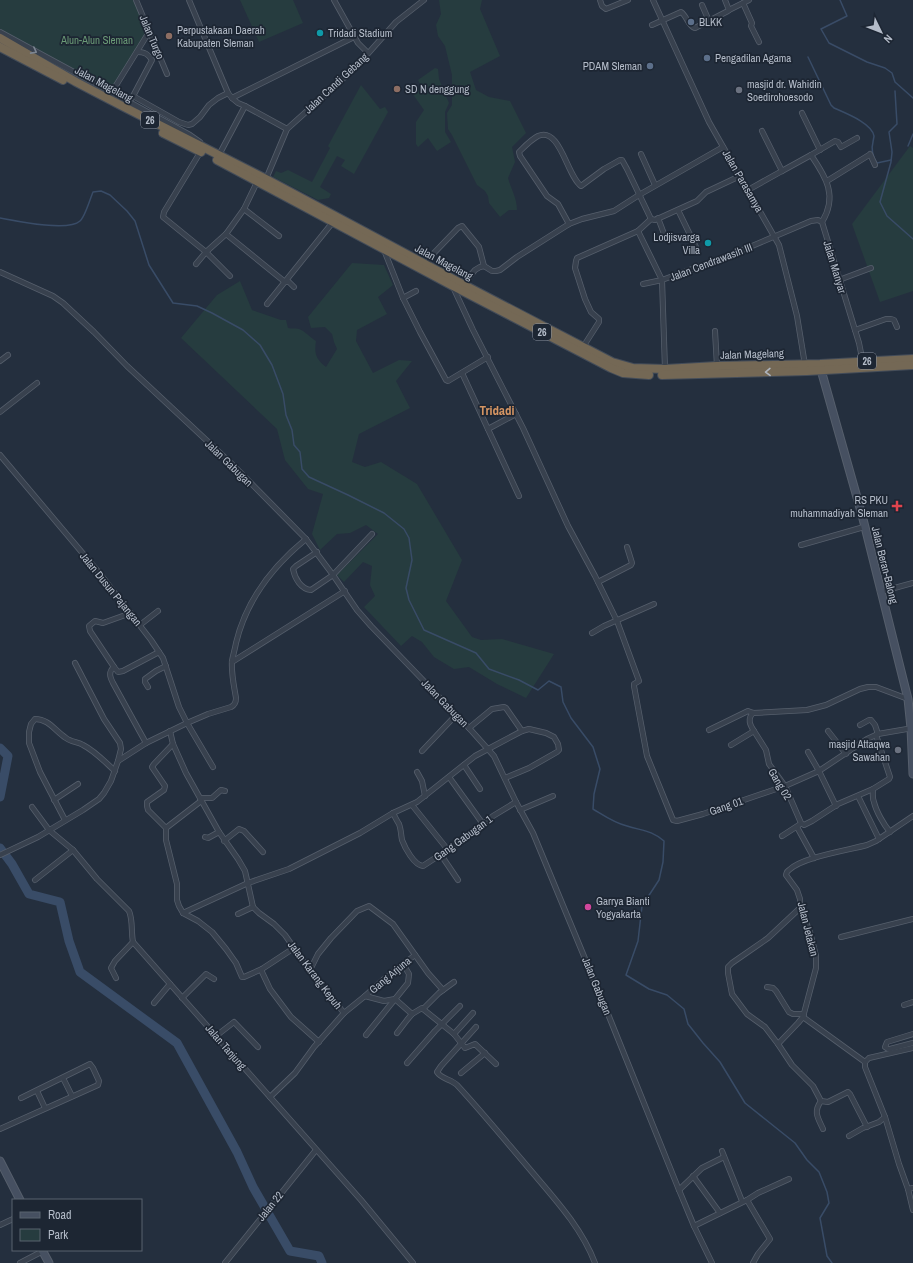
<svg xmlns="http://www.w3.org/2000/svg" width="913" height="1263" font-family="'Archivo Narrow',sans-serif">
<rect width="100%" height="100%" fill="#242f3e"/>
<!-- green -->
<g fill="#263c3f">
<polygon points="0,0 136,0 149,32 111,93 0,32"/>
<polygon points="240,0 293,0 303,23 259,42"/>
<path d="M439,0H482L480,9L500,56L470,72L476,90L489,97L510,101L526,133L512,147L515,162L508,178C511,189 517,198 517,210H509L500,217L489,203L488,196L485,191L477,185L452,135L448,129L447,113L452,105V75L445,46L438,36L436,25L441,14Z"/>
<polygon points="435,68 438,69 439,79 449,103 445,112 445,132 451,142 437,151 428,138 418,147 416,144 416,122 424,110 412,93 421,86 418,80"/>
<polygon points="361,85 380,109 385,107 388,112 354,174 341,166 345,160 337,156 320,187 331,194 329,198 318,200 273,177 276,171 281,173 288,170 312,182 330,148 328,146"/>
<polygon points="910,146 913,148 913,291 880,302 852,224"/>
<path d="M352,263L384,265L393,285L378,297L387,314L357,330L356,341L373,373L399,360L412,361L396,381L410,408L359,434L352,462L365,467L381,462L417,484L462,560L446,601L472,637L481,640L502,639L554,654L526,698L497,684L469,667L454,669L434,657L422,642L412,636L401,646L364,607L375,596L370,585L372,566L363,562L344,582L337,575L378,534L366,525L350,533L337,534L320,550L312,534L323,494L308,489L285,460L277,429L181,338L217,295L240,281L252,310L281,320H286L288,328C292,329 295,328 299,329C305,331 311,338 316,341C314,354 316,359 326,367L337,349L334,342L332,334L325,327L311,328L308,317Z"/>
</g>
<g fill="none" stroke-linecap="round" stroke-linejoin="round">
<!-- stream -->
<g stroke="#394c67" stroke-width="1.5">
<polyline points="840,0 847,16 821,29 829,43 867,62 885,68 892,73 895,82 913,98"/>
<path d="M808,57L831,105L834,108C845,113 872,123 874,136C874,137 873,141 873,142C871,149 873,157 877,163L891,160"/>
<polyline points="895,91 897,124 889,132 892,152 891,162 880,202 887,216 913,239"/>
<polyline points="908,146 913,134"/>
<path d="M0,218C16,221 68,232 80,221C85,217 90,199 93,192L101,191L110,195L127,211L135,221L149,265L173,303L197,306L212,313L243,330L260,345L272,365L283,394L286,415L292,430L294,445L300,452L302,469L309,477L348,495L384,513L404,529L409,538L412,560L406,588L409,600L424,630L476,653L489,669L519,680L538,690L549,681L561,687L563,702L571,718L593,747L600,769L594,794L593,809C603,815 614,823 627,826C643,831 651,830 664,841L663,862L659,880L642,906L638,941L626,975L649,989L667,995L684,1009L688,1024L703,1043L720,1062L745,1103L795,1143L807,1160L819,1172L827,1192L829,1203L820,1218L827,1256L832,1263"/>
</g>
<!-- river -->
<g stroke="#394c67" stroke-width="9">
<polyline points="0,748 8,756 0,797"/>
<polyline points="0,848 12,864 29,894 60,902 69,941 80,972 177,1043 237,1152 253,1187 290,1251 319,1256 322,1263"/>
</g>
<!-- street casing -->
<g stroke="#565f6c" stroke-width="6">
<g id="street">
<polyline points="136,0 167,74"/>
<polyline points="189,0 228,93 232,98 238,103 245,106 287,129"/>
<polyline points="334,0 358,43 368,53"/>
<polyline points="600,0 602,6 606,9 628,0"/>
<polyline points="653,0 709,122 779,245 797,316 805,365"/>
<polyline points="743,3 752,23 751,26 759,42"/>
<polyline points="702,5 709,21"/>
<polyline points="729,10 749,0"/>
<path d="M652,25L681,12C687,16 688,26 695,28L728,11L729,10L725,0"/>
<polyline points="0,32 190,135 200,142"/>
<polyline points="110,95 149,32"/>
<polyline points="133,96 179,122 188,125 192,124 200,117 209,105 218,98 228,93"/>
<path d="M132,98L152,60C148,54 145,52 137,52"/>
<polyline points="232,98 354,37"/>
<polyline points="802,113 820,150"/>
<polyline points="201,151 164,212 163,217 206,252 226,234"/>
<polyline points="641,154 655,185"/>
<polyline points="219,155 245,106"/>
<polyline points="811,155 835,141 838,142 841,147 857,138"/>
<path d="M782,171L811,155C826,177 838,196 822,222"/>
<polyline points="266,179 287,129 357,66 396,22 424,0"/>
<polyline points="827,181 869,155 870,154 875,165"/>
<polyline points="257,182 244,209 226,234 285,282 289,282 294,287"/>
<polyline points="748,190 782,171 762,131"/>
<polyline points="244,209 279,236"/>
<polyline points="678,210 696,247"/>
<polyline points="658,218 666,239"/>
<path d="M569,224L558,204L547,196L520,156L519,152L521,150C526,145 532,139 538,136C560,126 567,176 581,186L604,169L620,160H622L627,169L651,219"/>
<polyline points="638,231 662,280 643,284"/>
<polyline points="384,250 403,298 420,332 446,380 448,381 488,357"/>
<polyline points="196,264 206,252 230,276"/>
<polyline points="427,265 433,254 458,228 462,226 479,247 484,266"/>
<polyline points="0,272 53,296 63,303 94,332 127,366 235,467 306,539 333,575 357,610 371,626 469,728 494,756 516,802 533,833 610,1019 679,1190 694,1226 712,1263"/>
<polyline points="839,280 871,268"/>
<polyline points="466,286 469,277 475,270 480,267 484,266 492,271 496,271 500,270 517,257 569,224 582,219 614,211 639,195 723,147"/>
<polyline points="453,287 473,330 523,428 568,526 595,576 617,621 639,681 634,684 634,686 647,756 673,820 677,821 703,814 785,786 819,771 867,739 878,734 913,728"/>
<polyline points="403,298 416,291"/>
<polyline points="267,304 333,222"/>
<polyline points="855,330 886,319 891,319 894,320 897,327"/>
<polyline points="715,331 717,366"/>
<polyline points="583,347 599,322 599,319 591,312 585,299 575,268 576,261 577,258 638,231 651,219 655,220 697,201 706,192 740,176"/>
<polyline points="0,361 8,355"/>
<polyline points="665,369 662,280 733,254 811,221 818,220 822,222 859,343 861,353 860,361"/>
<polyline points="462,373 519,496"/>
<polyline points="0,412 37,383"/>
<polyline points="488,429 516,414"/>
<polyline points="0,455 101,575 151,640 163,658 179,707 187,723 146,743 118,761 111,781 104,793 99,799 83,810 38,837 0,855"/>
<polyline points="801,545 864,527"/>
<path d="M317,552L296,566L293,569C295,579 301,589 311,590L333,575L372,534"/>
<polyline points="598,582 631,565 632,563 627,547"/>
<polyline points="880,592 913,583"/>
<polyline points="140,625 158,611"/>
<polyline points="592,633 604,626 654,604"/>
<polyline points="232,662 345,591"/>
<polyline points="75,663 104,719 120,743 121,749 118,761"/>
<polyline points="114,667 90,631 89,626 95,621 103,623 131,613"/>
<polyline points="148,687 145,682 145,679 156,671 166,666"/>
<path d="M753,713C747,719 750,725 754,731"/>
<polyline points="860,725 869,720 871,720 875,725 878,734"/>
<polyline points="469,728 492,709 504,707 506,708 522,731"/>
<polyline points="709,730 748,711 753,713 807,710 826,705 860,689 868,687 876,687 908,699"/>
<polyline points="170,731 173,744 186,773 219,832 238,859 245,871 253,907 259,913 274,924 285,935 306,965 344,1013 365,996 384,1001 395,999 412,1014 422,1008 423,1009 454,1034 465,1048 475,1044 496,1064"/>
<polyline points="828,731 846,754"/>
<path d="M876,735L890,777L889,779L873,789C873,793 872,798 874,802C876,811 884,825 890,832"/>
<path d="M146,743L113,683C110,677 108,672 114,667L118,672L123,671L159,652"/>
<polyline points="173,744 154,764 152,767 165,786 164,790 147,802 147,806 148,810 166,828 166,840 177,884 177,900 179,906 183,913 198,921 212,932 226,949 236,963 242,977 244,977 262,969"/>
<polyline points="731,745 754,731 766,750 769,764 785,786 801,823 804,825 812,821 838,804 873,789"/>
<polyline points="422,751 456,715"/>
<polyline points="808,752 819,771 836,806"/>
<polyline points="464,765 480,789"/>
<path d="M213,767L187,723L208,714L231,707C235,705 236,702 236,698C234,686 231,673 232,661C233,655 235,649 236,643C246,601 273,566 306,539"/>
<polyline points="417,772 422,781 425,796"/>
<polyline points="449,777 483,824"/>
<polyline points="858,796 879,839"/>
<polyline points="200,798 212,798 221,790 225,791"/>
<polyline points="54,800 78,784"/>
<polyline points="412,805 448,850"/>
<path d="M32,807L49,830L73,850L97,879L129,911C133,920 131,932 133,942L361,1200L413,1263"/>
<polyline points="520,810 553,796"/>
<path d="M393,813C395,817 397,821 399,824C401,829 401,835 402,840C405,848 414,865 423,866L467,837L493,816L516,802"/>
<path d="M65,820L40,772L29,743V732L31,724L35,719C49,719 55,731 66,738C71,742 78,742 83,745C95,751 105,762 115,771"/>
<polyline points="797,827 814,858"/>
<polyline points="166,828 201,801"/>
<polyline points="782,836 799,825"/>
<polyline points="205,837 208,838 219,832"/>
<polyline points="224,841 239,829 244,831 263,852"/>
<polyline points="441,855 458,880"/>
<polyline points="35,880 73,850"/>
<polyline points="183,913 248,883 289,869 360,833 393,813 417,802 475,756 522,731 529,729 546,733 554,737 558,744 559,750 557,752 529,768 505,778"/>
<polyline points="238,914 253,907"/>
<polyline points="841,937 913,919"/>
<polyline points="294,948 265,967 262,969 262,972 270,989 291,1017 319,1042"/>
<polyline points="310,970 318,954 331,938 357,911 369,906 393,924 428,973 443,990"/>
<polyline points="116,978 111,968 115,961 133,942"/>
<polyline points="767,987 773,988 776,991 789,1012 793,1014 804,1014"/>
<polyline points="365,996 384,979 415,955"/>
<polyline points="182,998 206,974 214,979"/>
<polyline points="154,1003 170,984"/>
<polyline points="904,1005 913,1002"/>
<polyline points="423,1009 439,993 454,982"/>
<polyline points="803,1017 865,1062"/>
<path d="M476,1027L441,1066L437,1072C441,1079 451,1079 457,1085C481,1111 504,1139 527,1166C552,1196 581,1226 595,1263"/>
<polyline points="397,1033 407,1020 412,1014"/>
<polyline points="454,1034 473,1013"/>
<polyline points="913,1034 887,1042 885,1047 888,1049 890,1049 913,1043"/>
<polyline points="366,1035 408,983 409,974 403,964"/>
<polyline points="216,1036 234,1022 258,1047"/>
<polyline points="778,1044 765,1027 747,1014 732,994 728,973 728,967 732,963 768,938 800,908"/>
<polyline points="865,1062 869,1058 913,1048"/>
<polyline points="407,1063 435,1031 460,1006"/>
<polyline points="461,1073 485,1053"/>
<polyline points="63,1078 72,1096"/>
<polyline points="37,1091 45,1108"/>
<polyline points="270,1097 295,1073 314,1047 344,1013"/>
<path d="M821,1101C813,1112 818,1118 823,1129"/>
<polyline points="885,1117 899,1164 908,1189"/>
<path d="M867,1127L850,1094L848,1092L828,1102L821,1101L813,1086L792,1065L778,1044L798,1023L803,1017L816,968V956L810,932L800,908V899L797,890L786,875C787,872 786,872 789,870C802,857 849,850 867,845L876,841L913,816"/>
<polyline points="0,1129 98,1085 99,1081 93,1068 90,1064 21,1098"/>
<polyline points="849,1136 863,1128 879,1122 885,1117 865,1067 865,1062"/>
<polyline points="722,1151 742,1201"/>
<polyline points="693,1176 720,1213"/>
<polyline points="913,1188 908,1189 913,1210"/>
<polyline points="679,1190 702,1168 724,1157"/>
<polyline points="747,1200 758,1193 789,1179"/>
<polyline points="0,1225 13,1219"/>
<polyline points="694,1226 747,1200 770,1239 758,1254 753,1263"/>
<polyline points="20,1263 43,1251"/>
<polyline points="225,1263 316,1150"/>
</g>
</g>
<!-- secondary casing -->
<g stroke="#565f6c" stroke-width="9">
<g id="secondary">
<polyline points="821,366 821,370 862,515 908,699 911,728 913,774"/>
<polyline points="0,1161 20,1200"/>
<polyline points="42,1250 49,1263"/>
</g>
</g>
<!-- highway casing -->
<g stroke="#434c59" stroke-width="10">
<g id="highway">
<polyline points="0,38 76,82 126,108 266,179 466,286 612,362 633,368 665,369 717,366 820,364 913,359"/>
<polyline points="0,47 63,80"/>
<polyline points="163,133 201,152"/>
<polyline points="217,160 453,286 611,368 623,373 649,375"/>
<polyline points="662,375 807,371 913,365"/>
</g>
</g>
<!-- street -->
<use href="#street" stroke="#38414e" stroke-width="4.5"/>
<!-- secondary -->
<use href="#secondary" stroke="#465061" stroke-width="7"/>
<!-- highway -->
<use href="#highway" stroke="#746855" stroke-width="8"/>
</g>
<!-- one-way arrows -->
<defs><path id="oneway-chevron" d="M-2-3.5L2.5 0L-2 3.5" fill="none" stroke-width="1.6" stroke-linecap="round" stroke-linejoin="round"/></defs>
<use stroke="#7c8592" href="#oneway-chevron" transform="translate(34 51) rotate(28)"/>
<use stroke="#aeb4bd" href="#oneway-chevron" transform="translate(768 372) rotate(179)"/>
<!-- markers -->
<g fill="#5c6f8a" stroke="#1d2633" stroke-width="1.5">
<circle cx="691" cy="22" r="4"/>
<circle cx="707" cy="58" r="4"/>
<circle cx="650" cy="66" r="4"/>
</g>
<g fill="#0f9aa8" stroke="#1d2633" stroke-width="1.5">
<circle cx="320" cy="33" r="4"/>
<circle cx="708" cy="243" r="4"/>
</g>
<g fill="#8d6e63" stroke="#1d2633" stroke-width="1.5">
<circle cx="169" cy="36" r="4"/>
<circle cx="397" cy="89" r="4"/>
</g>
<g fill="#6b7280" stroke="#1d2633" stroke-width="1.5">
<circle cx="739" cy="90" r="4"/>
<circle cx="898" cy="750" r="4"/>
</g>
<path fill="#e0444e" stroke="#1d2633" stroke-width="1.5" d="M895 500h4v4h4v4h-4v4h-4v-4h-4v-4h4z"/>
<circle fill="#d1479c" stroke="#1d2633" stroke-width="1.5" cx="588" cy="907" r="4"/>
<g text-anchor="middle" dominant-baseline="central" stroke-width="3.5" stroke-linejoin="round" paint-order="stroke">
<!-- shield labels -->
<g fill="#1d2633" stroke="#878f9c" stroke-width="1">
<rect x="141" y="112" width="18" height="16" rx="3"/>
<rect x="533" y="324" width="18" height="16" rx="3"/>
<rect x="858" y="353" width="18" height="16" rx="3"/>
</g>
<g font-size="10" font-weight="bold" fill="#b4bcc9">
<text x="150" y="120">26</text>
<text x="542" y="332">26</text>
<text x="867" y="361">26</text>
</g>
<!-- poi labels -->
<g font-size="11" fill="#b4bcc9" stroke="#1d2633" text-anchor="start">
<text x="699" y="22">BLKK</text>
<text x="177" y="30">Perpustakaan Daerah<tspan x="177" dy="13">Kabupaten Sleman</tspan></text>
<text x="328" y="33">Tridadi Stadium</text>
<text x="715" y="58">Pengadilan Agama</text>
<text x="642" y="66" text-anchor="end">PDAM Sleman</text>
<text x="747" y="84">masjid dr. Wahidin<tspan x="747" dy="13">Soedirohoesodo</tspan></text>
<text x="405" y="89">SD N denggung</text>
<text x="700" y="237" text-anchor="end">Lodjisvarga<tspan x="700" dy="13">Villa</tspan></text>
<text x="888" y="500" text-anchor="end">RS PKU<tspan x="888" dy="13">muhammadiyah Sleman</tspan></text>
<text x="890" y="744" text-anchor="end">masjid Attaqwa<tspan x="890" dy="13">Sawahan</tspan></text>
<text x="596" y="901">Garrya Bianti<tspan x="596" dy="13">Yogyakarta</tspan></text>
</g>
<!-- street labels -->
<g font-size="11" fill="#b4bcc9" stroke="#1d2633">
<text transform="translate(152 37) rotate(67)">Jalan Turgo</text>
<text transform="translate(336 83) rotate(-43)">Jalan Candi Gebang</text>
<text transform="translate(104 84) rotate(28)">Jalan Magelang</text>
<text transform="translate(743 181) rotate(60)">Jalan Parasamya</text>
<text transform="translate(444 262) rotate(28)">Jalan Magelang</text>
<text transform="translate(711 262) rotate(-21)">Jalan Cendrawasih III</text>
<text transform="translate(835 267) rotate(73)">Jalan Manyar</text>
<text transform="translate(752 354) rotate(-2)">Jalan Magelang</text>
<text transform="translate(229 463) rotate(44)">Jalan Gabugan</text>
<text transform="translate(885 565) rotate(76)">Jalan Beran-Balong</text>
<text transform="translate(111 589) rotate(51)">Jalan Dusun Pajangan</text>
<text transform="translate(445 703) rotate(46)">Jalan Gabugan</text>
<text transform="translate(780 784) rotate(59)">Gang 02</text>
<text transform="translate(726 806) rotate(-19)">Gang 01</text>
<text transform="translate(463 838) rotate(-36)">Gang Gabugan 1</text>
<text transform="translate(808 929) rotate(76)">Jalan Jetakan</text>
<text transform="translate(315 975) rotate(53)">Jalan Karang Kepuh</text>
<text transform="translate(390 975) rotate(-40)">Gang Arjuna</text>
<text transform="translate(597 986) rotate(68)">Jalan Gabugan</text>
<text transform="translate(226 1047) rotate(49)">Jalan Tanjung</text>
<text transform="translate(270 1206) rotate(-51)">Jalan 22</text>
</g>
<!-- park labels -->
<g font-size="11" fill="#6b9a76" stroke="#1d2633">
<text x="97" y="40">Alun-Alun Sleman</text>
</g>
<!-- quarter labels -->
<g font-size="13" font-weight="bold" fill="#d59563" stroke="#1d2633">
<text x="497" y="410">Tridadi</text>
</g>
</g>
<!-- legend -->
<rect x="12" y="1199" width="130" height="52" fill="#1d2633" stroke="#59626f"/>
<rect x="20" y="1212" width="20" height="6" fill="#465061" stroke="#59626f"/>
<text x="48" y="1219" font-size="12" fill="#b4bcc9">Road</text>
<rect x="20" y="1229" width="20" height="12" fill="#263c3f" stroke="#59626f"/>
<text x="48" y="1239" font-size="12" fill="#b4bcc9">Park</text>
<!-- north arrow -->
<g transform="translate(881 32) rotate(133)" stroke="#1d2633" stroke-width="3" paint-order="stroke">
<path d="M0-3L7 15L0 10L-7 15Z" fill="#b4bcc9"/>
<text y="-6" font-size="11" font-weight="bold" text-anchor="middle" fill="#b4bcc9">N</text>
</g>
</svg>
